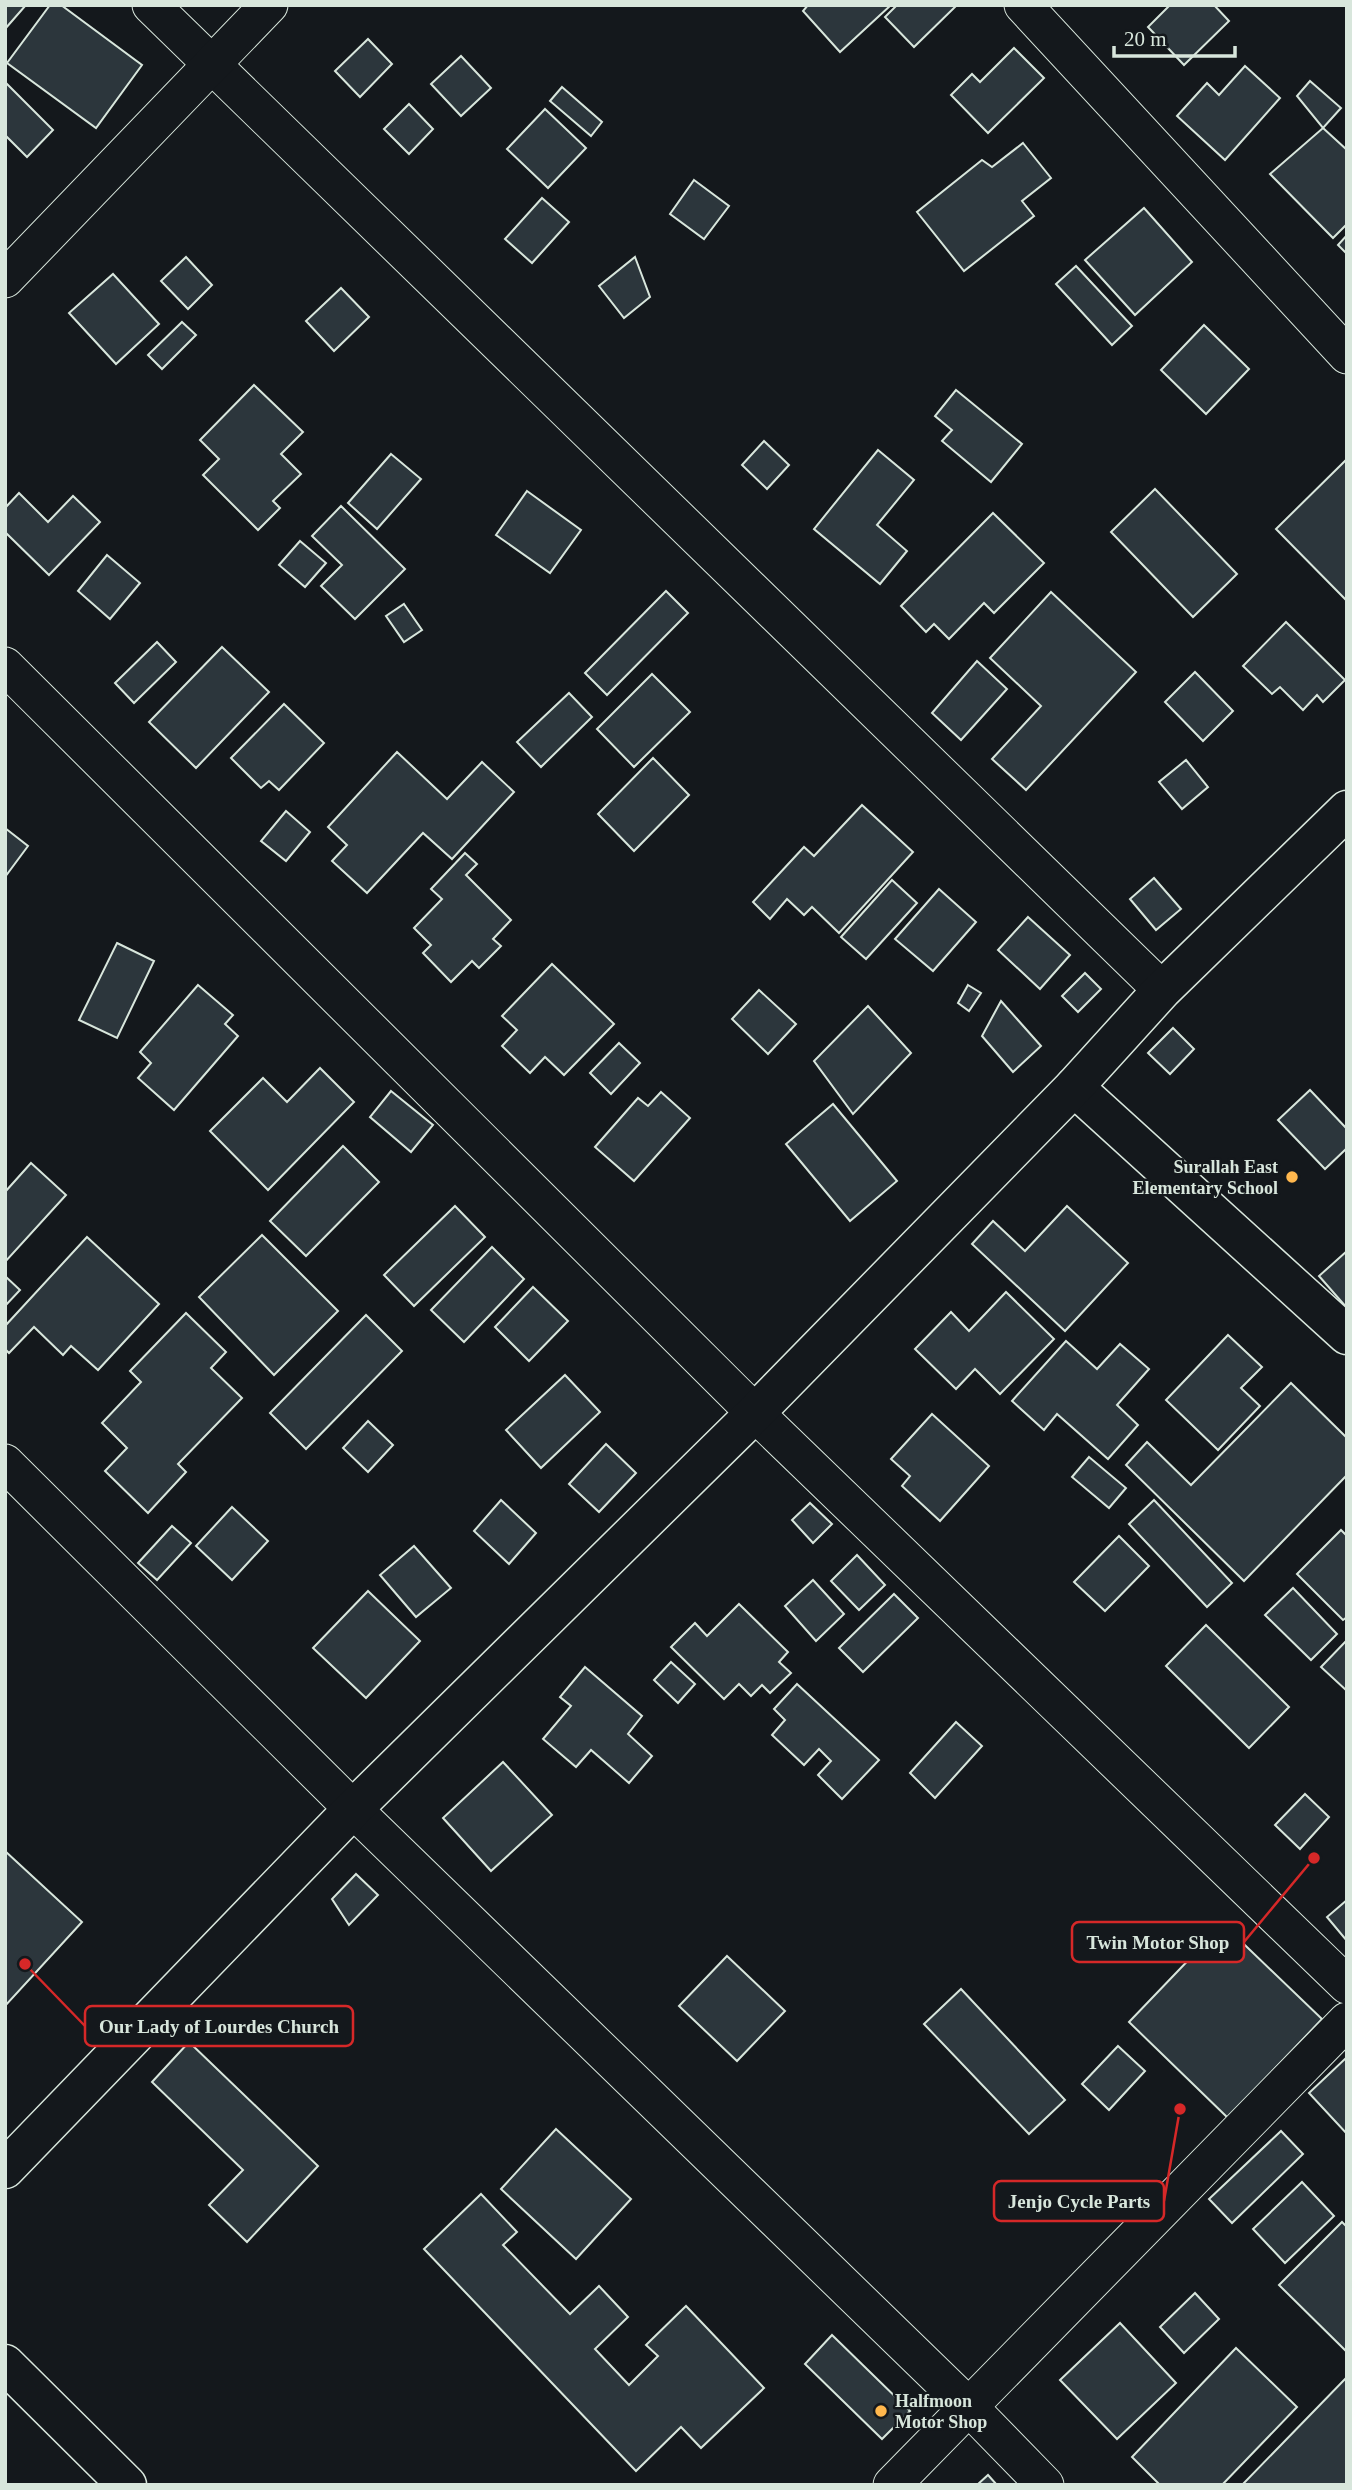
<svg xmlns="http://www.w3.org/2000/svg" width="1352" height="2490" font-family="'Times New Roman',serif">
<rect width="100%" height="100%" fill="#14181c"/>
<!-- building -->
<g fill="#2c363c" stroke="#d8e6dc" stroke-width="2">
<polygon points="5,5 26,5 5,29"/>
<polygon points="50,5 61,5 142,65 96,128 7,63"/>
<polygon points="808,5 891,5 840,52 803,11"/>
<polygon points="897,5 957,5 914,47 885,17"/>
<polygon points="1170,5 1214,5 1229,21 1184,65 1148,27"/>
<polygon points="368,39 392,64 360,97 335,71"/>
<polygon points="1014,48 1044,78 988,133 951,95 972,74 980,82"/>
<polygon points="461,56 491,88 461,116 431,84"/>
<polygon points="1245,66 1280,98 1225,160 1177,116 1207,83 1219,95"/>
<polygon points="1310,81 1341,108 1323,128 1297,96"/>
<polygon points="6,83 53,130 27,157 5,135"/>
<polygon points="562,87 602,122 591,136 550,101"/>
<polygon points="409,104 433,129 409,154 384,129"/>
<polygon points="545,109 586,148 548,188 507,149"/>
<polygon points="1323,128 1347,150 1347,224 1333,238 1270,174"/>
<polygon points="1023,143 1051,178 1022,201 1034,216 964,271 917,212 982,160 992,167"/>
<polygon points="694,180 729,206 704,239 670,214"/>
<polygon points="542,198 569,222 532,263 505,239"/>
<polygon points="1144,208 1192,262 1135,315 1085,260"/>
<polygon points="1347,235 1347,254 1338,245"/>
<polygon points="186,257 212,285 188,309 161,281"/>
<polygon points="635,257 650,297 624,318 599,286"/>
<polygon points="1076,266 1132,326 1112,345 1056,284"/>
<polygon points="113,274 159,324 116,364 69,313"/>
<polygon points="341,288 369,317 334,351 306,321"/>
<polygon points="182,322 196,335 162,369 148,355"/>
<polygon points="1204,325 1249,369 1206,414 1161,370"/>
<polygon points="254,385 303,432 281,454 301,474 273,501 280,508 258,530 203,475 219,459 200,440"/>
<polygon points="956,390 1022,444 991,482 942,441 952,430 935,416"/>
<polygon points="764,441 789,465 767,489 742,465"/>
<polygon points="878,450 914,480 877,525 907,551 880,584 814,529"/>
<polygon points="391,454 421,479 377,529 348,503"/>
<polygon points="1347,459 1347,601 1276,529"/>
<polygon points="1155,489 1237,574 1193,617 1111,532"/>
<polygon points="527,491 581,530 550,573 496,535"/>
<polygon points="19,493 48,522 73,496 100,522 49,575 5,532 5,508"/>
<polygon points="341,506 405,569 355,619 321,586 342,565 312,536"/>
<polygon points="993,513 1044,563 994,613 984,603 949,639 934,624 926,632 901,606"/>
<polygon points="300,541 326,563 305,587 279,565"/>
<polygon points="107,555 140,583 110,619 78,591"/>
<polygon points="666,591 688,613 607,695 585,673"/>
<polygon points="1051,592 1136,672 1026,790 992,759 1041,706 990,658"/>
<polygon points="404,604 422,630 404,642 386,616"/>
<polygon points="1286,622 1345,680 1323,702 1317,695 1303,710 1280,687 1272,694 1243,666"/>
<polygon points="157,642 176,662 134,703 115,683"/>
<polygon points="222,647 269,692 196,768 149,722"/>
<polygon points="977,661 1007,689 961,740 932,713"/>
<polygon points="1195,672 1233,711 1203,741 1165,702"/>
<polygon points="652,674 690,712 634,767 597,729"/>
<polygon points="569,693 592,717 541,767 517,742"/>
<polygon points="284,704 324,743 279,790 269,781 261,788 231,758"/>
<polygon points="397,752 447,799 482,762 514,792 452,859 423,833 367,893 332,861 347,845 328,827"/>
<polygon points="653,758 689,795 634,851 598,814"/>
<polygon points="1186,760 1208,787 1182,809 1159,782"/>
<polygon points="862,805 913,852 839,933 812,907 804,915 787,899 770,919 753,902 804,847 814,856"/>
<polygon points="286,811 310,832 286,861 261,841"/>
<polygon points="5,828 28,846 5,877"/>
<polygon points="465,853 477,864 466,875 511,920 493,939 501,946 479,968 472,961 451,982 423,953 431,945 414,928 442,899 431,889"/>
<polygon points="1154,878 1181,909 1156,930 1130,899"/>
<polygon points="892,880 917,903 866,959 841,937"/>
<polygon points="939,889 976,922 933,971 895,939"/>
<polygon points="1028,917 1070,955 1040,989 998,950"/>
<polygon points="117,943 154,961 117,1038 79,1020"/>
<polygon points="552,964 614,1024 564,1075 545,1057 530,1073 502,1046 517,1030 502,1016"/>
<polygon points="1085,973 1101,989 1078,1012 1062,996"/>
<polygon points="198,985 233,1015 225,1024 238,1036 174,1110 138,1078 151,1063 140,1052"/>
<polygon points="968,985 981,993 969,1011 958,1003"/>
<polygon points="759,990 796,1024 768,1054 732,1019"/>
<polygon points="1001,1001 1041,1046 1013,1072 982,1036"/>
<polygon points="868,1006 911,1053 853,1114 814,1061"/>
<polygon points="1173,1028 1194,1049 1170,1074 1148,1053"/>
<polygon points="619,1043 640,1063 611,1094 590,1073"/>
<polygon points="320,1068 354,1102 268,1190 210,1131 263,1078 287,1102"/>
<polygon points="1310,1090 1347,1129 1347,1148 1325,1169 1278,1120"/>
<polygon points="391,1091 433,1125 411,1152 370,1117"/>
<polygon points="661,1092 690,1118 634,1181 595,1147 638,1098 648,1106"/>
<polygon points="833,1104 897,1181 850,1221 786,1144"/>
<polygon points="343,1146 379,1182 306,1256 270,1221"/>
<polygon points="31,1163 66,1195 5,1262 5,1192"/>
<polygon points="455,1206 485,1237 414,1306 384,1275"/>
<polygon points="1067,1206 1128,1263 1065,1331 972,1244 993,1221 1025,1251"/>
<polygon points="262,1235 338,1311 274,1375 199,1297"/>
<polygon points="87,1237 159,1304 98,1370 71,1346 63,1355 34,1327 9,1353 5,1349 5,1326"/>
<polygon points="492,1247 524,1279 464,1342 431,1310"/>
<polygon points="1347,1251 1347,1308 1319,1276"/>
<polygon points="5,1276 20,1290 5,1306"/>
<polygon points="533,1287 568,1321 529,1361 495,1327"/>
<polygon points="1006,1292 1054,1339 1000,1394 975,1369 956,1389 915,1349 951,1312 969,1331"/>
<polygon points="186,1313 226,1352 211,1368 242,1398 178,1464 186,1472 148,1513 105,1471 127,1448 102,1423 141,1382 130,1371"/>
<polygon points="366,1315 402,1351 306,1449 270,1413"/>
<polygon points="1228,1335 1262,1367 1241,1388 1260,1406 1218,1450 1166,1400"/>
<polygon points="1066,1341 1097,1369 1120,1344 1149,1369 1117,1405 1138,1425 1108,1459 1057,1414 1044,1430 1012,1401"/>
<polygon points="565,1375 600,1412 541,1468 506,1430"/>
<polygon points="1291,1383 1347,1438 1347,1475 1244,1581 1126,1465 1147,1442 1191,1485"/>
<polygon points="932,1414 989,1466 940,1521 902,1486 910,1476 891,1459"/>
<polygon points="368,1421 393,1445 368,1472 343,1448"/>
<polygon points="606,1444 636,1473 599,1512 569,1484"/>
<polygon points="1089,1457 1126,1488 1109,1508 1072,1477"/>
<polygon points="501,1500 536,1533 509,1564 474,1531"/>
<polygon points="1154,1500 1232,1583 1207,1607 1129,1524"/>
<polygon points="810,1503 832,1524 813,1543 792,1520"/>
<polygon points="232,1507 268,1541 232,1580 196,1546"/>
<polygon points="172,1526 191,1543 157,1580 138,1563"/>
<polygon points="1341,1530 1347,1536 1347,1617 1343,1620 1297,1574"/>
<polygon points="1119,1536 1149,1566 1105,1611 1074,1582"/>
<polygon points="414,1546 451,1588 416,1617 380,1575"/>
<polygon points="857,1555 885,1585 859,1610 831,1581"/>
<polygon points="813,1580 844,1614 816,1641 785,1606"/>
<polygon points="1293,1588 1337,1634 1311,1660 1265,1615"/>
<polygon points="368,1591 420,1641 366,1698 313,1648"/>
<polygon points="894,1594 918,1618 863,1672 839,1648"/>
<polygon points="739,1604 788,1652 779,1662 791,1673 770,1693 762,1685 751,1696 739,1684 724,1699 671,1647 695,1623 707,1636"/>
<polygon points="1206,1625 1289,1707 1249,1748 1166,1666"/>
<polygon points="1347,1640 1347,1691 1321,1667"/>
<polygon points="671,1662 695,1684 678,1703 654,1680"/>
<polygon points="585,1667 642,1716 628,1734 652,1756 629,1783 591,1750 576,1767 543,1739 571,1706 560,1697"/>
<polygon points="797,1684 879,1760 842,1799 818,1775 831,1761 819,1749 804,1765 772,1735 785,1720 774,1709"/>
<polygon points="956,1722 982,1746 935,1798 910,1773"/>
<polygon points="503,1762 552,1815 491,1871 443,1818"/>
<polygon points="1305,1794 1329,1817 1300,1849 1275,1825"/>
<polygon points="5,1851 82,1922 5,2006"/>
<polygon points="356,1874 378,1895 349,1925 332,1899"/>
<polygon points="1347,1900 1347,1941 1327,1917"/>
<polygon points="1223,1924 1322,2019 1228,2118 1129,2022"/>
<polygon points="727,1956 785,2011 737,2061 679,2006"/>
<polygon points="961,1989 1065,2100 1029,2134 924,2024"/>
<polygon points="189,2042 318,2166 247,2242 209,2205 243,2170 152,2082"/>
<polygon points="1118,2046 1145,2071 1109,2110 1082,2084"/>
<polygon points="1347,2057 1347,2134 1309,2093"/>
<polygon points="556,2129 631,2199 576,2259 501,2189"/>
<polygon points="1281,2131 1303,2154 1232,2223 1209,2199"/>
<polygon points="1302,2182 1334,2216 1285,2263 1253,2229"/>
<polygon points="481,2194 517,2232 503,2245 570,2314 599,2286 628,2317 595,2349 629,2385 658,2356 646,2345 686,2306 764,2388 701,2448 681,2427 636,2471 424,2249"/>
<polygon points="1342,2222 1347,2227 1347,2352 1279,2285"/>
<polygon points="1195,2293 1219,2319 1184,2353 1160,2327"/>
<polygon points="1120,2323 1176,2383 1117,2439 1060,2380"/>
<polygon points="832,2335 910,2411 882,2439 805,2364"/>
<polygon points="1236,2348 1297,2407 1222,2485 1160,2485 1132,2457"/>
<polygon points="1347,2377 1347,2485 1242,2485"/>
<polygon points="988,2475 997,2485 977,2485"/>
</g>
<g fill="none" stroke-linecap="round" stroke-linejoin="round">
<!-- minor casing -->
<g stroke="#d8e6dc" stroke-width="39">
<g id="minor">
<polyline points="151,5 1162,990"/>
<polyline points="1023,5 1347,355"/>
<polyline points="5,279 269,5"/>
<polyline points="5,666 755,1413 1347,1985"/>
<polyline points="5,1463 353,1809 969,2407 1045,2485"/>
<polyline points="892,2485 1347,2021"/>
</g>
</g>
<!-- tertiary casing -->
<g stroke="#d8e6dc" stroke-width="41">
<g id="tertiary">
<polyline points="1074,1087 1347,1335"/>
<polyline points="5,2169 353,1809 755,1413 1074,1087 1162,990 1347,810"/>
</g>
</g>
<!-- trunk casing -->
<g stroke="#d8e6dc" stroke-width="41">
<polyline id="trunk" points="5,2364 127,2485"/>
</g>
<!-- minor -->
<use href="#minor" stroke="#14181c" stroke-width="37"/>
<!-- tertiary -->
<use href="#tertiary" stroke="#14181c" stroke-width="38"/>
<!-- trunk -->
<use href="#trunk" stroke="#14181c" stroke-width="38"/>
</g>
<!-- markers -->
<g fill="#ffb74d" stroke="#14181c" stroke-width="2.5">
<circle cx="1292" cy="1177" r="7"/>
<circle cx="881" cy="2411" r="7"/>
</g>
<g text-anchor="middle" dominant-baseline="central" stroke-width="5" stroke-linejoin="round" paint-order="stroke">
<!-- poi labels -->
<g font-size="18" font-weight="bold" fill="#d8e6dc" stroke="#14181c" text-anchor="end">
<text x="1278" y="1167">Surallah East<tspan x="1278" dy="21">Elementary School</tspan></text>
<text x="895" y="2401" text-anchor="start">Halfmoon<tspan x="895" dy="21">Motor Shop</tspan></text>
</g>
</g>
<!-- callouts -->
<path fill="none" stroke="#d62828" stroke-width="2.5" d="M1314 1858L1244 1942M25 1964L85 2026M1180 2109L1164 2201"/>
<g fill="#d62828" stroke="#14181c" stroke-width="2.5">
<circle cx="1314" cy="1858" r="7"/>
<circle cx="25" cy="1964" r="7"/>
<circle cx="1180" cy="2109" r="7"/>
</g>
<g fill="#14181c" stroke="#d62828" stroke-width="2.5">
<rect x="1072" y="1922" width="172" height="40" rx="7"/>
<rect x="85" y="2006" width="268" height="40" rx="7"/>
<rect x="994" y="2181" width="170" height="40" rx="7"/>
</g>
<g font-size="19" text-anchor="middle" font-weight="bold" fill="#d8e6dc">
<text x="1158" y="1949">Twin Motor Shop</text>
<text x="219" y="2033">Our Lady of Lourdes Church</text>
<text x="1079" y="2208">Jenjo Cycle Parts</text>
</g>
<!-- border -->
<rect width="1352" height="2490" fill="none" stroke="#d8e6dc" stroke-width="14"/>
<!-- scale -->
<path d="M1114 46v10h121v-10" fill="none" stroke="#d8e6dc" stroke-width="3.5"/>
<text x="1124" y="46" font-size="21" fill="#d8e6dc" stroke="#14181c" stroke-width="5" paint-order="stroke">20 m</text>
</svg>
